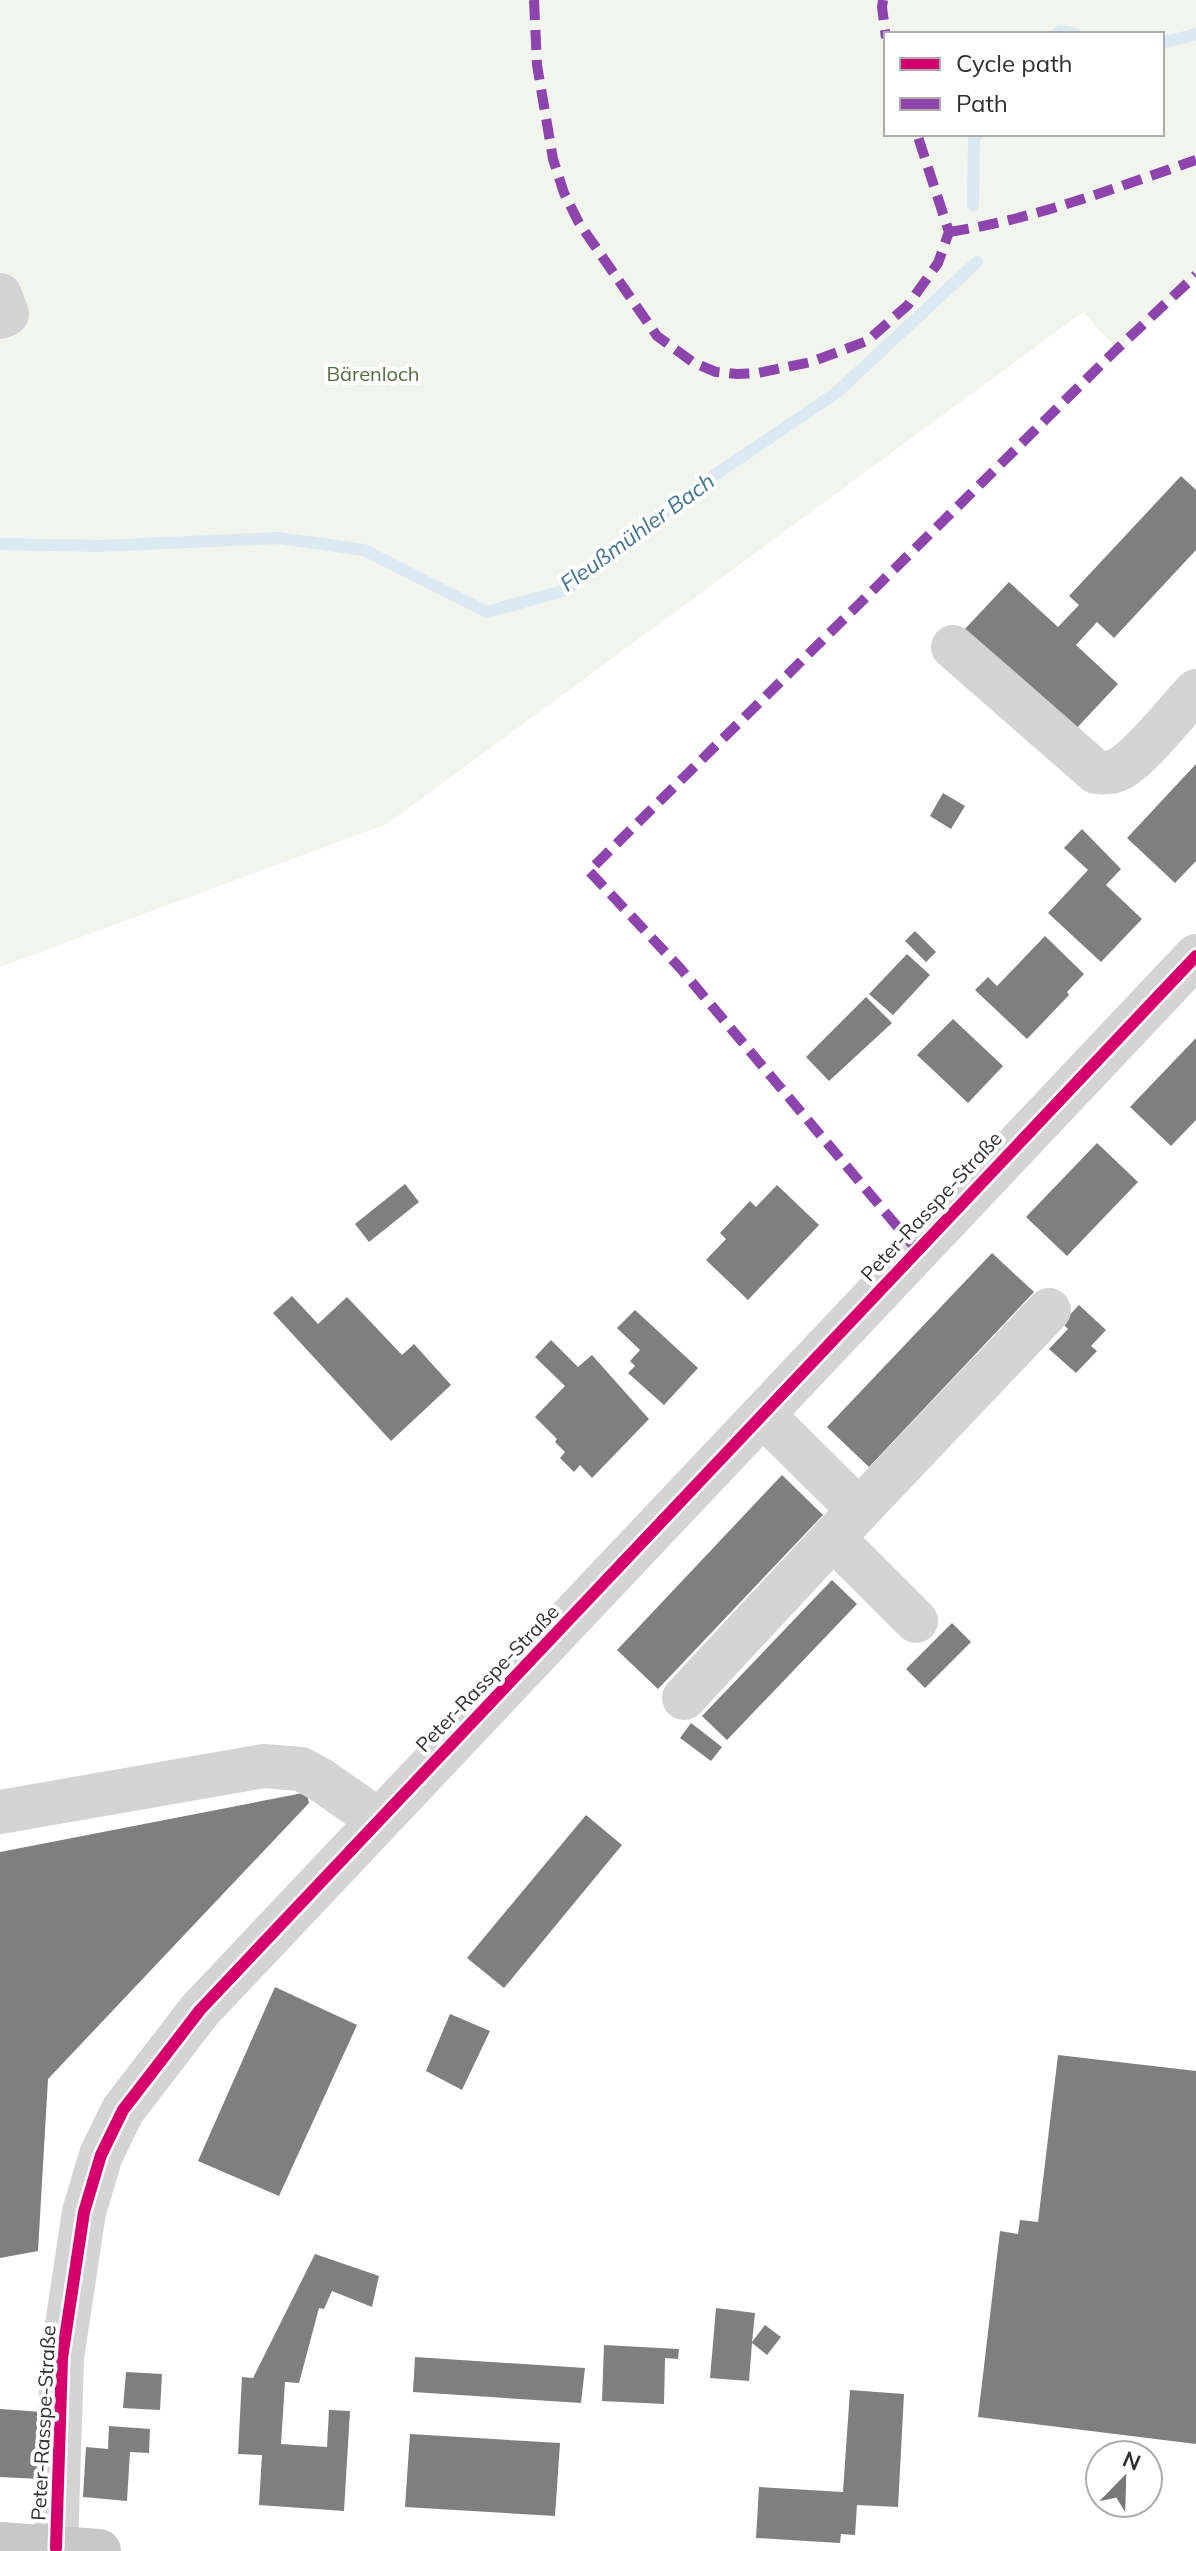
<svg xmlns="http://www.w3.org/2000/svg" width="1196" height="2551" font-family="Mulish,sans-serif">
<rect width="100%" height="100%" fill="#fff"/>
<!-- green -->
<path fill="#f1f5ed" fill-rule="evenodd" d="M0,0H1196V275L1117,349L1083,312L387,824L0,967ZM886,34H1162V134H886Z"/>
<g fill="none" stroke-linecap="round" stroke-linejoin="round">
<!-- stream -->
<g stroke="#dae9f2" stroke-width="12">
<polyline points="1057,34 1060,31 1076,34"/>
<polyline points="1162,43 1196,34"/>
<polyline points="973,205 974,138 977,134"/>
<polyline points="0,544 99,546 279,538 364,550 487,612 566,590 694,489 836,393 977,262"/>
</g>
</g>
<!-- building -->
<g fill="#7f7f7f">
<polygon points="1181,476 1196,490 1196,550 1114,638 1097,622 1076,645 1118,684 1073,732 964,630 1009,582 1058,627 1079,605 1069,596"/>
<polygon points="1196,764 1196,861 1175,883 1127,838"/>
<polygon points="943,793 965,806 951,829 930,816"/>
<polygon points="1082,829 1121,869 1106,885 1142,919 1101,962 1048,913 1088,870 1064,848"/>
<polygon points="915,931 936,952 926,962 905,941"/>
<polygon points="1045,936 1084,974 1067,992 1069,995 1027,1039 975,990 988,977 997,986"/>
<polygon points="907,954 930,975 893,1015 869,994"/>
<polygon points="866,997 892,1023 829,1081 806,1057"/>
<polygon points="953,1019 1003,1066 968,1103 917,1055"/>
<polygon points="1196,1038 1196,1120 1171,1146 1130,1107"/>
<polygon points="1097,1143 1138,1182 1067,1256 1026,1217"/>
<polygon points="405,1184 419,1202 369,1242 355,1224"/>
<polygon points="777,1185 819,1225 748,1300 706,1260 726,1239 720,1233 750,1201 756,1207"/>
<polygon points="992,1253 1034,1292 869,1467 827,1427"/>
<polygon points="292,1296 318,1324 347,1297 402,1355 414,1344 451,1385 391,1441 273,1313"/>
<polygon points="1079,1305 1106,1330 1091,1346 1097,1351 1076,1373 1049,1349 1068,1329 1062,1323"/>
<polygon points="635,1310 698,1368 664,1405 628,1373 635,1366 630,1361 640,1350 617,1328"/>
<polygon points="551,1340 578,1367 592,1355 649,1419 592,1478 580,1465 574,1472 560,1458 565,1452 555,1442 557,1439 535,1417 565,1386 535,1357"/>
<polygon points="782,1475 823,1515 658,1689 617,1650"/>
<polygon points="832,1580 857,1604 727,1740 702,1716"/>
<polygon points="952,1623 971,1642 925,1688 906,1669"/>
<polygon points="691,1723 722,1747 711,1761 680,1738"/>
<polygon points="303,1793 307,1795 309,1803 48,2079 38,2251 0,2258 0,1852"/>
<polygon points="586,1815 622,1845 504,1988 467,1958"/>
<polygon points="275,1987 357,2025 279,2196 198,2161"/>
<polygon points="450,2014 490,2031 462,2090 426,2071"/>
<polygon points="1058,2055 1196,2071 1196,2444 978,2417 1000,2231 1018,2234 1020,2220 1038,2222"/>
<polygon points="315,2254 379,2276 372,2307 332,2291 324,2309 319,2308 299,2383 285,2382 281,2444 327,2447 329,2410 350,2411 344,2511 259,2505 262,2455 238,2454 242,2377 253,2378"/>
<polygon points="716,2308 755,2313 752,2342 765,2325 781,2337 767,2355 752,2343 749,2381 710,2378"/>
<polygon points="604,2345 679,2349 678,2359 665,2358 664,2404 602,2401"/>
<polygon points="415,2357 585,2368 581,2403 413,2392"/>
<polygon points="126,2372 162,2374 160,2410 123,2408"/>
<polygon points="850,2390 904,2394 898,2507 857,2505 855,2535 841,2534 840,2543 756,2538 759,2487 843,2492"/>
<polygon points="0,2409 43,2412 39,2479 0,2477"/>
<polygon points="109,2426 150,2429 149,2453 130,2452 127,2501 83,2497 86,2447 108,2449"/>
<polygon points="410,2434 560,2443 555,2516 405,2507"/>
</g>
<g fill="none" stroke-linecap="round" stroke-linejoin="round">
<!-- minor -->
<g stroke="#d4d4d4" stroke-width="44">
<polyline points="0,295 7,314 0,317"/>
<path d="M953,647L1096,772C1105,773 1112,773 1121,768C1143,755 1177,711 1196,691"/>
<polyline points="763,1415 859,1510 1049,1310"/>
<polyline points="833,1538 916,1621"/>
<polyline points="684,1698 859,1510"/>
<polyline points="0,1812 264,1766 301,1769 321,1780 378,1820"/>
<polyline points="56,2548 62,2358 84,2212 101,2155 123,2110 200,2010 1196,956"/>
</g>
<!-- major -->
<polyline stroke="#c8c8c8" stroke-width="44" points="0,2544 99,2551"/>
<!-- quiet -->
<g stroke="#8e44ad" stroke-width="10" stroke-dasharray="20 10" stroke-linecap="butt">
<polyline points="534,0 537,65 553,159 564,193 579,223 657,336 694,363 716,372 737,374 758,373 811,362 867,341 908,305 938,263 949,232 917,134"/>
<polyline points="883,0 882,7 886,38"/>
<path d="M949,232C1035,219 1115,188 1196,160"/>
<polyline points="917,1250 680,968 589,871 1117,349 1196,275"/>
</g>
<!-- cycleway casing -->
<g stroke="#fff" stroke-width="17">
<polyline id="cycleway" points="56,2548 62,2358 84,2212 101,2155 123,2110 200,2010 1196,956"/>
</g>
<!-- cycleway -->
<use href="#cycleway" stroke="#d6006c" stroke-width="12"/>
</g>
<g text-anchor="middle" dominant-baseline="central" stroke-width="8" stroke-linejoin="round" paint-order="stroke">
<!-- park labels -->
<g font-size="20" fill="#546b3d" stroke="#fff">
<text x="373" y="373">Bärenloch</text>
</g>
<!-- street labels -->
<g font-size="20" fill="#303030" stroke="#fff">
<text transform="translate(931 1206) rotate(-47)">Peter-Rasspe-Straße</text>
<text transform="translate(487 1678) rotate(-46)">Peter-Rasspe-Straße</text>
<text transform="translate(43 2423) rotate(-87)">Peter-Rasspe-Straße</text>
</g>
<!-- water labels -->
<g font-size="22" font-style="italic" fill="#3e7391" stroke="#fff">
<text transform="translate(637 532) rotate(-36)">Fleußmühler Bach</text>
</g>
</g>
<!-- legend -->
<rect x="884" y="32" width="280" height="104" fill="#ffffff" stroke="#acacac" stroke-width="2"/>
<rect x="900" y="58" width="40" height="12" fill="#d6006c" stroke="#acacac" stroke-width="2"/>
<text x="956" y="72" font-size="24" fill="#303030">Cycle path</text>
<rect x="900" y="98" width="40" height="12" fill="#8e44ad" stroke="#acacac" stroke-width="2"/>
<text x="956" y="112" font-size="24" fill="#303030">Path</text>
<!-- north arrow -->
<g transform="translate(1124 2479) rotate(23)"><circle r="38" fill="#ffffff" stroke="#acacac" stroke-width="2"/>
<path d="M0-6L14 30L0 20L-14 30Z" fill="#787878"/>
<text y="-12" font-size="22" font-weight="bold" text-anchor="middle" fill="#303030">N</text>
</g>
</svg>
